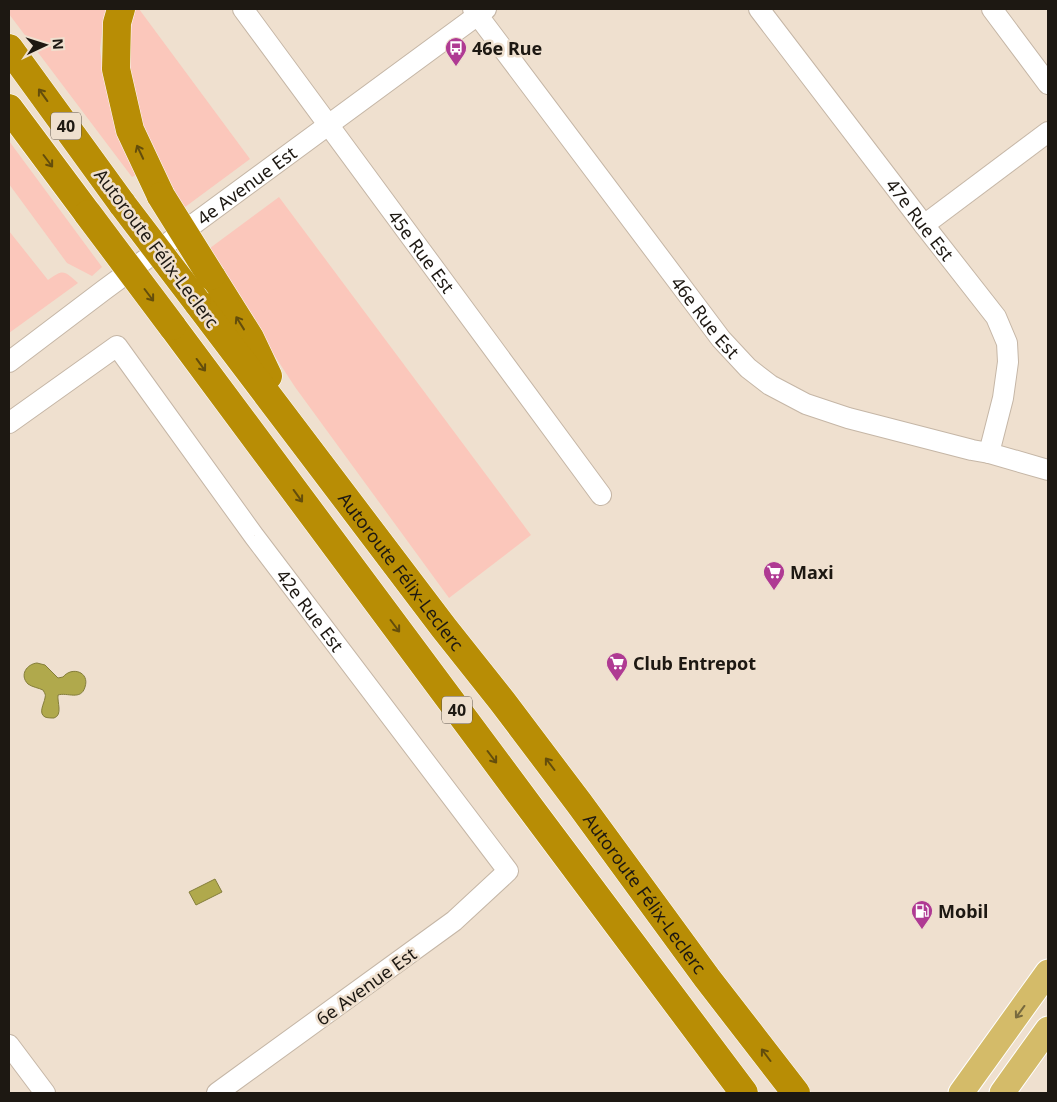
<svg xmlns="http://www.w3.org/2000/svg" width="1057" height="1102" font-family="'Noto Sans',sans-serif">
<rect width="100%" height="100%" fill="#efe0cf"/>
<!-- green -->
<g fill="#fbc7bb">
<polygon points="9,9 107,9 104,17 100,49 102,64 107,87 140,173 132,177 9,14"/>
<polygon points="130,9 139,9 250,159 181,210 138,123 123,66"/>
<polygon points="9,141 102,267 92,276 67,263 9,184"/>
<polygon points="279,197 531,535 449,598 295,387 206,251"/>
<path d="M9,231L48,280C63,269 64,270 78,283L9,333Z"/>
</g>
<!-- water -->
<g fill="#b0a94c" stroke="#847e3b">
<path d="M37,663L45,665L58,678L63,677C72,666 90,672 85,687C81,701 67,692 58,695C57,702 63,715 54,718C52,718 47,718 45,717C38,713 44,704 45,698C46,694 45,694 43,690C39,688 32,687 28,684C19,675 27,664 37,663Z"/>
<polygon points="215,879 222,892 196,905 189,892"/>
</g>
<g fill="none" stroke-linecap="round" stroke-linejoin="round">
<!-- minor casing -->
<g stroke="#c5b6a6" stroke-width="22">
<g id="minor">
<path id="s1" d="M243,9L601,495"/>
<path id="s2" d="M473,9L697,307L721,339L748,368L770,385L806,404L848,418L972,450L989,453L1048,470"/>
<path id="s3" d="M759,9L924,225L996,317L1007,343L1008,362L1003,398L989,453"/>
<polyline points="992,9 1048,84"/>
<polyline points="924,225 1048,132"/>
<path id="s4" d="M9,362L104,290L486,9"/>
<path id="s5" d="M9,423L117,346L254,536L508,871L454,921L217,1093"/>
<polyline points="9,1045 45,1093"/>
</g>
</g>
<!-- major casing -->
<g stroke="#fff" stroke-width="27">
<g id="major">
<polyline points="961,1093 1048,972"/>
<polyline points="1002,1093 1048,1029"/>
</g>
</g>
<!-- highway casing -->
<g stroke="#fff" stroke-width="29">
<g id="highway">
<polyline points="121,9 117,23 116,69 130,130 161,196"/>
<polyline points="9,48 123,205"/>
<polyline points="9,108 88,214"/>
<polyline points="211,276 250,338 268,376"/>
<path id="s6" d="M197,302L444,628L502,701L579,803L707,978L796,1093"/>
<polyline points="172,326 532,810 744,1093"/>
</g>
</g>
<!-- minor -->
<use href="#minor" stroke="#fff" stroke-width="20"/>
<!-- major -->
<use href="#major" stroke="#d4bb69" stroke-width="25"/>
<!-- highway -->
<use href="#highway" stroke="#b88d05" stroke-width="28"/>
<!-- highway-bridge casing -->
<g stroke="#fff" stroke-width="29" stroke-linecap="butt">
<g id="highway-bridge">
<polyline points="161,196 211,276"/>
<polyline points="123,205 197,302"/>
<polyline points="88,214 172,326"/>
</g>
</g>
<!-- highway-bridge -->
<use href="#highway-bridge" stroke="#b88d05" stroke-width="28"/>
</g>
<!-- one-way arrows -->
<defs><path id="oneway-shaft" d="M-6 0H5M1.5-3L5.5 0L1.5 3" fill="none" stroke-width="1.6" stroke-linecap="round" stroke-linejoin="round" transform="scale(1.25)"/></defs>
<g stroke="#634d0c">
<use href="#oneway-shaft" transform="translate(43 95) rotate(-126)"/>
<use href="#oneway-shaft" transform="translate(140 152) rotate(-115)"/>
<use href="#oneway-shaft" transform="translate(48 161) rotate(53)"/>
<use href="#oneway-shaft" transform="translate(149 295) rotate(53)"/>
<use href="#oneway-shaft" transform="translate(240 323) rotate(-122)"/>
<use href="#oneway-shaft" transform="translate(201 365) rotate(54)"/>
<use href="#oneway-shaft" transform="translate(298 496) rotate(54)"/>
<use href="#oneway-shaft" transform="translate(395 626) rotate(53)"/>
<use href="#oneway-shaft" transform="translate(492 757) rotate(53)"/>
<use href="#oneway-shaft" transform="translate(550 764) rotate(-127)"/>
<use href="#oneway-shaft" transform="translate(766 1055) rotate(-127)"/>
</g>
<use stroke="#786a3e" href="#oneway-shaft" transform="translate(1020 1012) rotate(126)"/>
<!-- icons -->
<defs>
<g id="bus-pin" transform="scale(1.125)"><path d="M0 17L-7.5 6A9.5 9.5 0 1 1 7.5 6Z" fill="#af3a93" stroke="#efe0cf"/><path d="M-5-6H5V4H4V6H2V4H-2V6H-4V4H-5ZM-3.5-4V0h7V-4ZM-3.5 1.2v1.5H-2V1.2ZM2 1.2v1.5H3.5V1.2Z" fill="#fff"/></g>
<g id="supermarket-pin" transform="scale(1.125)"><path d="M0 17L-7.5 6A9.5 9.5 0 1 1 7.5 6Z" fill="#af3a93" stroke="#efe0cf"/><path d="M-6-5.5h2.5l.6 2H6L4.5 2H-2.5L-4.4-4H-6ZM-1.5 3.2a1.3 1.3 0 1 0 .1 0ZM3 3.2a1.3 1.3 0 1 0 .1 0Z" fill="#fff"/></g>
<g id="fuel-pin" transform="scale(1.125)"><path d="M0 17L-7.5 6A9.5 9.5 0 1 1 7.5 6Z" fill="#af3a93" stroke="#efe0cf"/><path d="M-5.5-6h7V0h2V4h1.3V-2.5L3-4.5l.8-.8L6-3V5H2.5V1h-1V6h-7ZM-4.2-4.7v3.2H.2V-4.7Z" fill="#fff"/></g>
</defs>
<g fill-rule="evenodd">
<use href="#bus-pin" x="456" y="48"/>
<use href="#supermarket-pin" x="774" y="572"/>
<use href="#supermarket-pin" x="617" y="663"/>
<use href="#fuel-pin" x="922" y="911"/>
</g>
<g text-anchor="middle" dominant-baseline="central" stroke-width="5" stroke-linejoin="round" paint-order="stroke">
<!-- shield labels -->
<g fill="#efe0cf" stroke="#5c544b" stroke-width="1">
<rect x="51" y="112.5" width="30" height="27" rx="4"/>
<rect x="442" y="696.5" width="30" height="27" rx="4"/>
</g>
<g font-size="16" font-weight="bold" fill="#1d1812">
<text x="66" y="126">40</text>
<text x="457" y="710">40</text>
</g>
<!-- poi labels -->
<g font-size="18" font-weight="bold" fill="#1d1812" stroke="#efe0cf" text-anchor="start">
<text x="472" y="48">46e Rue</text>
<text x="790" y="572">Maxi</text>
<text x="633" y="663">Club Entrepot</text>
<text x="938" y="911">Mobil</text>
</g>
<!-- street labels -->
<g font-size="18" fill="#1d1812" stroke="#efe0cf">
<text stroke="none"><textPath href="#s4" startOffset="296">4e Avenue Est</textPath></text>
<text stroke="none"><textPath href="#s3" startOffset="265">47e Rue Est</textPath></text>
<text transform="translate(157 248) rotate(53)">Autoroute Félix-Leclerc</text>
<text stroke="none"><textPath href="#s1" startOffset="301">45e Rue Est</textPath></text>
<text stroke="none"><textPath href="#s2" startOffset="386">46e Rue Est</textPath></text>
<text stroke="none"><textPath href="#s6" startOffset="338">Autoroute Félix-Leclerc</textPath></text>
<text stroke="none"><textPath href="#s5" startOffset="460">42e Rue Est</textPath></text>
<text stroke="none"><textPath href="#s6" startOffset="742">Autoroute Félix-Leclerc</textPath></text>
<text transform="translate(366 986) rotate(-36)">6e Avenue Est</text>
</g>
</g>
<!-- border -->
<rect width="1057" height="1102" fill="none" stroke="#1d1812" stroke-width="20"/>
<!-- north arrow -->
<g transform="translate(45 45) rotate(86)" stroke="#efe0cf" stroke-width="4" paint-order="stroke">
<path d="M0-4L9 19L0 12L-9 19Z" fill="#1d1812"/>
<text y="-8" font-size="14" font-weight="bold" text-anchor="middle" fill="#1d1812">N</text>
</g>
</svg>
